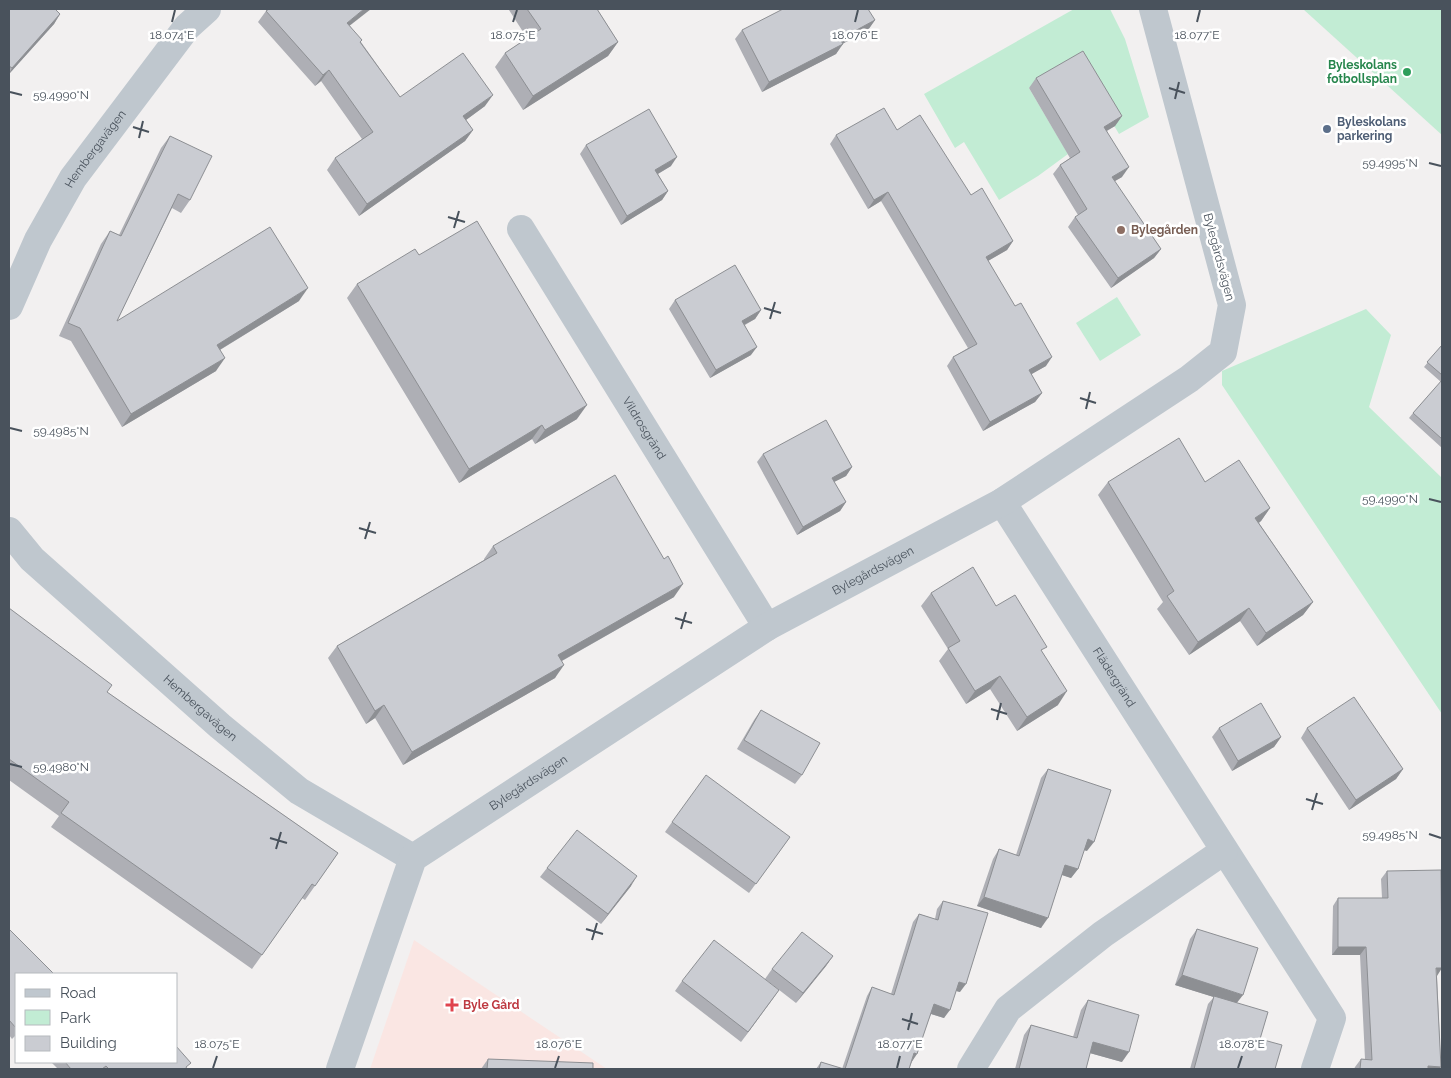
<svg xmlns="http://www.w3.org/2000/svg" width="1451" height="1078" font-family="Raleway,sans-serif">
<rect width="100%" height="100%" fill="#f2f0f0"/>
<!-- medical -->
<polygon fill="#fae6e3" points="414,940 607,1069 370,1069"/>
<!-- green -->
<g fill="#c2ecd4">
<polygon points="1074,9 1110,9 1125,39 1149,117 1119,134 1076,61 1029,88 1068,154 1038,176 999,200 964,142 955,148 924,94"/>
<polygon points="1303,9 1442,9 1442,135"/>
<polygon points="1117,297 1141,335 1100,361 1076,323"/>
<polygon points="1366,309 1391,335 1369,407 1442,478 1442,714 1222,385 1222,371"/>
</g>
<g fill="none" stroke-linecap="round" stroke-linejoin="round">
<!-- minor -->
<g stroke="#bfc7ce" stroke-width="28">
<path id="s1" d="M521,229L767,627"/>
<path id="s2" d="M9,306L38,240L73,178L187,27L207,9"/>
<path id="s3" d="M1002,502L1332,1018L1315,1069"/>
<path id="s4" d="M9,531L32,559L220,726L299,791L413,858"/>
<path id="s5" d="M340,1069L413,858L767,627L1002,502L1189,379L1223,352L1232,305L1153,9"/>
<polyline points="971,1069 1008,1009 1103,934 1224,851"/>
</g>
</g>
<!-- wall -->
<g fill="#aeafb5">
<polygon points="9,9 60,14 54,24 9,74"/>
<polygon points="510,9 597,9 618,42 608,56 523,110 495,67 505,53 527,38 509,10"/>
<polygon points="266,11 350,26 361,42 400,97 485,106 466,120 473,130 465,141 359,216 327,170 335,158 362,139 321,81 315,86 258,22"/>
<polygon points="875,20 868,30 842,44 836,54 762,92 735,39 742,30"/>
<polygon points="1036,78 1122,116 1115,126 1107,131 1122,177 1114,181 1161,249 1154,258 1111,288 1068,227 1075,217 1078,215 1053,174 1060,165 1070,158 1029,88"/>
<polygon points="897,130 971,195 1013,241 1007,250 988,261 1046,366 1031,374 1042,393 1035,402 983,431 947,366 953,357 968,348 881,201 868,209 830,144 836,135"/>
<polygon points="170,136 190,200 181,213 172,208 117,321 299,301 220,350 216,371 122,427 71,341 59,336 101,244 110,231 119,235 161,148"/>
<polygon points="586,145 671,166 658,174 668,191 662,200 621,225 580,154"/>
<polygon points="419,255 577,419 535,444 532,439 459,483 347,298 357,284"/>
<polygon points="675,300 761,310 755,319 745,325 751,355 710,378 669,309"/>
<polygon points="1442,345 1442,448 1409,418 1413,413 1441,382 1424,367"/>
<polygon points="763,454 852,467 846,476 834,482 846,502 840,511 797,535 757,462"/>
<polygon points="1108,482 1205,482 1270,508 1261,521 1259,523 1313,602 1303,615 1257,646 1240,621 1189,655 1157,609 1163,602 1098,495"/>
<polygon points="493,546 674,597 562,661 555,678 403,765 375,718 366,724 328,658 337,646 484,560 484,559"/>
<polygon points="931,593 996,606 1043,653 1058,705 1017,731 990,689 966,704 939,661 948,649 921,606"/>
<polygon points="9,608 107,692 338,853 305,900 302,898 252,969 51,827 59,816 9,780"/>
<polygon points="761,710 802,775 795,784 737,749 754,720"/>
<polygon points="1219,728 1281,737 1274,747 1232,771 1212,737"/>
<polygon points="1307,728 1403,769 1396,779 1349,810 1301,738"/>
<polygon points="1048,769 1087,851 1084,850 1078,869 1071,878 1062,875 1041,928 977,906 993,859 999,849 1016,855 1041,778"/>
<polygon points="672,822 790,837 749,893 665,832"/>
<polygon points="547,868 631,886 601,924 540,877"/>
<polygon points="1387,871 1437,976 1441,1067 1439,1069 1354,1069 1355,1067 1361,1059 1365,1059 1360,955 1332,955 1333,906 1338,898 1382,898 1381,879"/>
<polygon points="943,901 960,992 956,991 944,1018 931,1014 909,1069 816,1069 821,1062 842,1069 867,996 872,987 891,994 913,922 919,914 935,919 937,909"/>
<polygon points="9,929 16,974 16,1035 12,1039 9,1035"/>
<polygon points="1197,929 1237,1003 1260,1039 1275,1069 1190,1069 1208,1004 1214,997 1175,985 1190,939"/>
<polygon points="833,956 826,966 796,1003 765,979 772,969"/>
<polygon points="682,981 779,990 741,1042 675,991"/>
<polygon points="1088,1000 1122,1062 1090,1053 1086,1069 1015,1069 1024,1035 1031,1025 1073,1037 1081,1010"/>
<polygon points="488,1059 593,1069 481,1069"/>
<polygon points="51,1062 176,1062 187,1069 58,1069"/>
</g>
<!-- shaded-wall -->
<g fill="#8d8f93">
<polygon points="364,9 371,9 339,34 347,23"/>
<polygon points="60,14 54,24 9,74 12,68"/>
<polygon points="875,20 868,30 833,49 840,39"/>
<polygon points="618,42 608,56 523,110 533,96"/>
<polygon points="843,44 836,54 762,92 769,82"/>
<polygon points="329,70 321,81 315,86 323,75"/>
<polygon points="493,95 485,106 455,128 463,116"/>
<polygon points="1122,116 1115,126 1097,136 1104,127"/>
<polygon points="473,130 465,141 359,216 367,204"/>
<polygon points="677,157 671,166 649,179 655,170"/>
<polygon points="1129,167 1122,177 1105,187 1112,177"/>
<polygon points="668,191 662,200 621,225 627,216"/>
<polygon points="888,192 881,201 868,209 874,200"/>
<polygon points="1013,241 1007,250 979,266 986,257"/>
<polygon points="1161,249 1154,258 1111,288 1118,278"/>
<polygon points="308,288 299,301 208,357 217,345"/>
<polygon points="761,310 755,319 736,329 742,321"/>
<polygon points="757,347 751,355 710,378 716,370"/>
<polygon points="1052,357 1046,366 1023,379 1029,370"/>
<polygon points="225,358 216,371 122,427 131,414"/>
<polygon points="1042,393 1035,402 983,431 990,422"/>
<polygon points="587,405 577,419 535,444 545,430"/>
<polygon points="542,425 532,439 459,483 469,469"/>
<polygon points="852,467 846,476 826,486 832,478"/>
<polygon points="846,502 840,511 797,535 803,527"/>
<polygon points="1270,508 1261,521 1246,531 1255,518"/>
<polygon points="683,584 674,597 549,668 558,655"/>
<polygon points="1313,602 1303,615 1257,646 1266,633"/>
<polygon points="1249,608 1240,621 1189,655 1198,642"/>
<polygon points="564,665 555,678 403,765 412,752"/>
<polygon points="1000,676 990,689 966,704 975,691"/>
<polygon points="1067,691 1058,705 1017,731 1027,717"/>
<polygon points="384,705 375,718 366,724 375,711"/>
<polygon points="1281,737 1274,747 1232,771 1238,761"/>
<polygon points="1403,769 1396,779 1349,810 1356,800"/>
<polygon points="1088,839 1094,842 1087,851 1081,849"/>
<polygon points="1065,865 1078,869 1071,878 1059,874"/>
<polygon points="637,876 631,886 601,924 608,914"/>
<polygon points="984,897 1048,918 1041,928 977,906"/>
<polygon points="1338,947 1366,947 1360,955 1332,955"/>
<polygon points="833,956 826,966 796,1003 803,993"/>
<polygon points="1436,968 1442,968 1437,976"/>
<polygon points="1182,975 1243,995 1236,1004 1175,985"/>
<polygon points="959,982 966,984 960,992 953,990"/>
<polygon points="779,990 772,1000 741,1042 748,1032"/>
<polygon points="934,1004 950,1010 944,1018 928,1013"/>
<polygon points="1093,1042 1129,1052 1122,1062 1086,1052"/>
<polygon points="914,1053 917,1054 911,1063"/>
<polygon points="1428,1066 1441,1067 1439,1069 1426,1069"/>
</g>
<!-- building -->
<g fill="#caccd2" stroke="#8d8f93">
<polygon points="9,9 55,9 60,14 12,68 9,66"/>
<polygon points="269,9 364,9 347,23 362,40 360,42 400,97 463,53 493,95 463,116 473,130 367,204 335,158 373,132 329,70 323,75 266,11"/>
<polygon points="527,9 597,9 618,42 533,96 505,53 541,29"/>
<polygon points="783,9 868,9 875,20 840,39 843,44 769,82 742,30"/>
<polygon points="1083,51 1122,116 1104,127 1129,167 1112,177 1161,249 1118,278 1075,217 1087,209 1060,165 1080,152 1036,78"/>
<polygon points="884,108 897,130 920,115 971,195 982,188 1013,241 986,257 1015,306 1021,303 1052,357 1029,370 1042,393 990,422 953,357 977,344 888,192 874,200 836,135"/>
<polygon points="649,109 677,157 655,170 668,191 627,216 586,145"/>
<polygon points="170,136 212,156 190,200 178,194 117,321 270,227 308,288 217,345 225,358 131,414 80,328 68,323 110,231 121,236"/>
<polygon points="477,221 587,405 545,430 542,425 469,469 357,284 415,249 419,255"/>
<polygon points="735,265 761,310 742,321 757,347 716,370 675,300"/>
<polygon points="1442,345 1442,375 1427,362"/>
<polygon points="1442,380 1442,439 1413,413"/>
<polygon points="826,420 852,467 832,478 846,502 803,527 763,454"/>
<polygon points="1179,438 1205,482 1239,460 1270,508 1255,518 1313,602 1266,633 1249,608 1198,642 1167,596 1174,591 1108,482"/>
<polygon points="615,475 664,559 668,556 683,584 558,655 564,665 412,752 384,705 375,711 337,646 497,553 493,546"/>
<polygon points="973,567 996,606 1015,595 1047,647 1041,650 1067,691 1027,717 1000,676 975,691 948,648 960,641 931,593"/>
<polygon points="9,608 112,685 107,692 338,853 315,886 312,884 262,955 61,813 69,802 9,759"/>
<polygon points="1354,697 1403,769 1356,800 1307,728"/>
<polygon points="1261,703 1281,737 1238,761 1219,728"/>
<polygon points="761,710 820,743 802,775 744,740"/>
<polygon points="1048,769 1111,790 1094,842 1088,839 1078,869 1065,865 1048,918 984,897 999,849 1019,856"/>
<polygon points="706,775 790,837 756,884 672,822"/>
<polygon points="577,830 637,876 608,914 547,868"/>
<polygon points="1441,870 1442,968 1436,968 1441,1067 1428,1066 1428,1069 1360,1069 1361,1059 1372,1060 1366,947 1338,947 1338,898 1388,898 1387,871"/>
<polygon points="943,901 988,913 966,984 959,982 950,1010 934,1004 917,1054 914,1053 909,1069 845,1069 872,987 894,995 919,914 938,920"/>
<polygon points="9,929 54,974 16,974 16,1028 9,1020"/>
<polygon points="1197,929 1258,948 1243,995 1182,975"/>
<polygon points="802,932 833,956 803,993 772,969"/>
<polygon points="714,940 779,990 748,1032 682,981"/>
<polygon points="1214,996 1268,1012 1260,1039 1282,1045 1275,1069 1194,1069"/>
<polygon points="1088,1000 1139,1015 1129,1052 1093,1042 1086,1069 1019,1069 1031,1025 1077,1038"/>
<polygon points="176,1046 191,1063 186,1067 187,1069 109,1069 106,1066 102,1069 71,1069 65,1062 176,1062"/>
<polygon points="488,1059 593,1063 593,1069 487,1069"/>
<polygon points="821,1062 844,1069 819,1069"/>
</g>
<!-- ticks -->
<path fill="none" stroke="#49525c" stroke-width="2" d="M172,22L175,10M513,22L517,10M855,22L858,10M1197,22L1200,10M1169,88L1185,93M10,92L22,95M1175,99L1179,82M133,127L149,132M139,138L143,121M1429,163L1441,166M448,217L465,222M454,228L459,211M764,308L781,313M770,319L775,302M1080,398L1096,403M1086,409L1090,392M10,428L22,431M1429,499L1441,502M359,528L376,533M365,539L370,522M675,618L692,623M681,629L686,612M991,709L1007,714M997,720L1001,703M10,764L22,767M1306,799L1323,804M1312,810L1317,793M1429,834L1441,838M270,838L287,843M276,849L281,832M586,929L603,934M592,940L597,923M902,1019L918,1024M908,1030L912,1013M213,1068L217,1056M555,1068L559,1056M897,1068L900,1056M1238,1068L1242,1056"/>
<!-- markers -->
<circle fill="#2e9e5b" stroke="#fff" stroke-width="2" cx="1407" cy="72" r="5"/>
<circle fill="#5c6f8a" stroke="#fff" stroke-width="2" cx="1327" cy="129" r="5"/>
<circle fill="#8d6e63" stroke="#fff" stroke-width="2" cx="1121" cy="230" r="5"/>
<path fill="#e0444e" stroke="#fff" stroke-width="2" d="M449.5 997.5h5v5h5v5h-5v5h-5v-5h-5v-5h5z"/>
<g text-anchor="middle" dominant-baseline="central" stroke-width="5" stroke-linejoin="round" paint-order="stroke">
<!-- leisure labels -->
<g font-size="12" font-weight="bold" fill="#27864d" stroke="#fff" text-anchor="end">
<text x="1397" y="65">Byleskolans<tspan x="1397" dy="14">fotbollsplan</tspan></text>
</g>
<!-- service labels -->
<g font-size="12" font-weight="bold" fill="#4e5e75" stroke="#fff" text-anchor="start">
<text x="1337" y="122">Byleskolans<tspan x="1337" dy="14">parkering</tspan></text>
</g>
<!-- street labels -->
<g font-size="12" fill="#49525c" stroke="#fff">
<text stroke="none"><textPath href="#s2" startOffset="180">Hembergavägen</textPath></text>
<text transform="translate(1219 257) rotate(75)">Bylegårdsvägen</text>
<text stroke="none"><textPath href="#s1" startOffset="234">Vildrosgränd</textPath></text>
<text stroke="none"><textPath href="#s5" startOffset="766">Bylegårdsvägen</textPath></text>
<text stroke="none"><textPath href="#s3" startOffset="208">Flädergränd</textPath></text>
<text stroke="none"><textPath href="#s4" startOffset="261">Hembergavägen</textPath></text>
<text stroke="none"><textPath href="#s5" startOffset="361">Bylegårdsvägen</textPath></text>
</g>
<!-- education labels -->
<g font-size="12" font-weight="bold" fill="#785e54" stroke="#fff" text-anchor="start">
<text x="1131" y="230">Bylegården</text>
</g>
<!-- health labels -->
<g font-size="12" font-weight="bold" fill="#be3a42" stroke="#fff" text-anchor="start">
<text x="463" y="1005">Byle Gård</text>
</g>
</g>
<g font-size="12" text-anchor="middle" fill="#49525c" stroke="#fff" stroke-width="5" stroke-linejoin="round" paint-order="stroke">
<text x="172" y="39">18.074°E</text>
<text x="513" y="39">18.075°E</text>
<text x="855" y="39">18.076°E</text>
<text x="1197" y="39">18.077°E</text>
<text x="61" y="99">59.4990°N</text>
<text x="1390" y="167">59.4995°N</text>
<text x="61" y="435">59.4985°N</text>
<text x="1390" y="503">59.4990°N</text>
<text x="61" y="771">59.4980°N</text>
<text x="1390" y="839">59.4985°N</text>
<text x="217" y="1048">18.075°E</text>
<text x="559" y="1048">18.076°E</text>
<text x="900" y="1048">18.077°E</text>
<text x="1242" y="1048">18.078°E</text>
</g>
<!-- border -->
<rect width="1451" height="1078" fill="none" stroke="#49525c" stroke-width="20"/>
<!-- legend -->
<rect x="15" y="973" width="162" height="90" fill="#ffffff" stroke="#b6babe"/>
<rect x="25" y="989" width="25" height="8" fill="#bfc7ce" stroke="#b6babe"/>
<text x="60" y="998" font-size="15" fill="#49525c">Road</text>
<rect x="25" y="1010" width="25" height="15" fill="#c2ecd4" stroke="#b6babe"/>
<text x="60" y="1023" font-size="15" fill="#49525c">Park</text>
<rect x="25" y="1036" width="25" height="15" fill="#caccd2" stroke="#b6babe"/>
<text x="60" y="1048" font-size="15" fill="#49525c">Building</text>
</svg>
